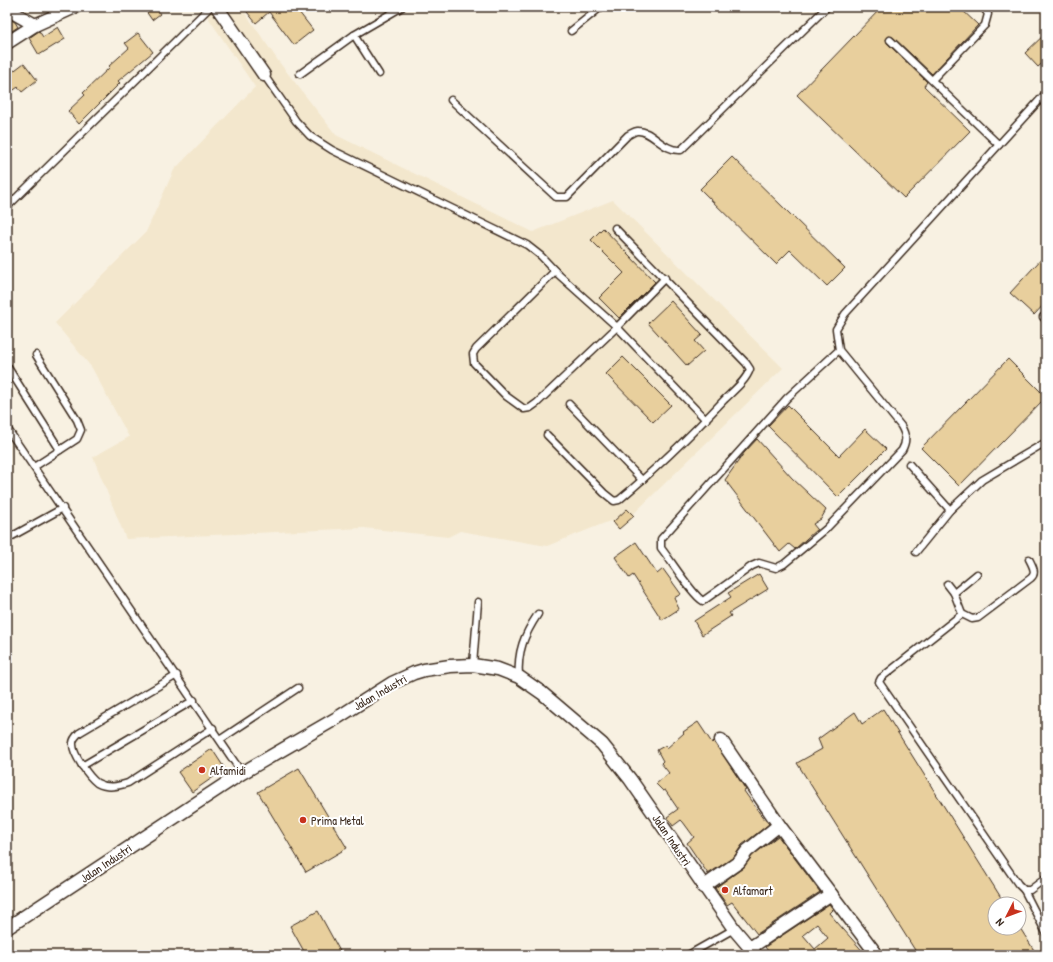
<svg xmlns="http://www.w3.org/2000/svg" width="1053" height="962" font-family="'Patrick Hand',sans-serif">
<rect width="100%" height="100%" fill="#f8f1e2"/>
<filter id="ink" filterUnits="userSpaceOnUse"><feTurbulence type="fractalNoise" baseFrequency=".025" numOctaves="2"/><feDisplacementMap in="SourceGraphic" scale="8" xChannelSelector="R" yChannelSelector="G"/><feConvolveMatrix kernelMatrix="1 2 1 2 8 2 1 2 1" color-interpolation-filters="sRGB"/></filter>
<g filter="url(#ink)">
<!-- built -->
<polygon fill="#f3e7cd" points="201,7 241,7 279,62 336,135 533,232 613,200 783,368 618,529 610,521 547,546 460,531 448,537 364,528 126,539 93,457 129,437 92,368 55,323 146,232 174,170 255,87"/>
<!-- building -->
<g fill="#e8cf9d" stroke="#3b2a1e" fill-rule="evenodd">
<polygon points="143,7 155,7 160,14 152,20"/>
<polygon points="243,7 295,7 313,30 294,45 269,12 256,23"/>
<polygon points="882,7 959,7 978,25 932,74 893,37 889,36 886,39 887,43 927,82 924,86 970,131 904,198 797,95"/>
<polygon points="7,18 15,22 18,27 7,34"/>
<polygon points="58,27 65,39 39,55 29,38 39,31 43,37"/>
<polygon points="138,33 153,52 118,81 120,83 79,124 68,111 85,95 83,93 110,67 109,66 129,48 125,43"/>
<polygon points="1046,33 1046,60 1038,67 1025,53"/>
<polygon points="24,63 37,80 22,92 18,87 7,95 7,76"/>
<polygon points="732,157 845,268 827,286 790,250 776,264 700,189"/>
<polygon points="603,228 655,282 619,318 599,298 624,273 591,240"/>
<polygon points="1046,254 1046,302 1034,315 1010,293"/>
<polygon points="671,301 702,335 695,341 704,351 687,366 648,323"/>
<polygon points="623,357 671,405 653,422 606,374"/>
<polygon points="1008,359 1046,397 959,486 921,448"/>
<polygon points="788,405 839,456 865,429 886,449 838,497 768,426"/>
<polygon points="757,439 792,478 826,510 821,519 813,524 817,529 795,549 789,544 780,552 725,480 744,453"/>
<polygon points="627,509 634,516 619,529 613,522"/>
<polygon points="636,542 657,574 663,569 681,594 674,598 679,609 662,620 633,575 629,578 615,557"/>
<polygon points="759,574 768,589 729,613 731,616 702,635 694,621 731,597 728,593"/>
<polygon points="883,709 1005,904 995,904 995,928 1020,928 1037,955 918,955 797,763 822,749 818,739 855,712 862,724"/>
<polygon points="698,722 712,743 714,741 746,790 744,791 761,815 769,824 742,845 734,857 708,874 687,843 694,837 683,822 681,820 673,826 667,817 678,809 665,790 663,791 656,784 669,773 661,763 663,761 657,750 666,745 667,748 684,733 683,732"/>
<polygon points="212,749 225,769 192,792 178,772"/>
<polygon points="299,768 347,848 306,872 258,792"/>
<polygon points="778,836 820,892 757,934 732,902 727,905 715,888 743,868 752,856"/>
<path d="M829,904L833,909L829,913L866,955H771L765,947ZM817,924L828,938L815,949L803,935Z"/>
<polygon points="318,911 342,955 306,955 290,926"/>
</g>
<g fill="none" stroke-linecap="round" stroke-linejoin="round">
<!-- service casing -->
<g stroke="#3b2a1e" stroke-width="9">
<g id="service">
<polyline points="571,31 601,7"/>
<polyline points="354,35 379,74"/>
<polyline points="890,40 999,145"/>
<polyline points="300,74 354,35 402,7"/>
<polyline points="264,75 296,121 310,136 332,150 527,245 541,256 559,275 617,327 706,420"/>
<polyline points="932,80 985,25 988,14 983,7"/>
<path d="M451,100L556,197H567L628,135C631,134 634,131 637,131C651,129 663,152 681,150L827,7"/>
<polyline points="7,207 210,7"/>
<polyline points="555,271 476,349 473,354 474,363 506,396 524,409 530,408 537,403 617,327 665,278"/>
<polyline points="1043,317 1046,320"/>
<path d="M839,350L901,426C906,435 907,441 902,450L826,529L784,564L776,568L759,563L752,566L703,601C693,596 670,559 661,548V539L787,398L839,350L836,329L845,314L1046,93"/>
<polyline points="7,366 60,450"/>
<polyline points="569,404 642,480"/>
<polyline points="7,428 242,773"/>
<path d="M547,435L604,493L614,501L619,500C656,469 691,435 724,400C733,391 746,381 750,369L746,363L615,228"/>
<polyline points="909,464 950,510"/>
<polyline points="34,467 77,439 81,430 77,420 36,355"/>
<polyline points="7,539 63,508"/>
<polyline points="916,552 950,510 982,480 1046,442"/>
<path d="M1029,559C1032,565 1037,573 1031,578L978,618L972,619L962,614L881,678L879,682L1018,884L1024,890H1030L1046,878"/>
<polyline points="947,584 954,593 962,614"/>
<polyline points="954,593 977,574"/>
<polyline points="473,665 478,602"/>
<path d="M177,675L79,733C76,736 73,739 73,743C72,754 89,777 97,783C108,789 118,786 128,783L213,728"/>
<path d="M519,677C517,652 524,635 538,614"/>
<polyline points="221,739 298,688"/>
<polyline points="82,766 194,700"/>
<polyline points="1024,890 1046,933"/>
<polyline points="688,955 734,929"/>
</g>
</g>
<!-- minor casing -->
<g stroke="#3b2a1e" stroke-width="15">
<g id="minor">
<polyline points="217,7 264,75"/>
<polyline points="7,9 35,25"/>
<polyline points="7,43 35,25 75,7"/>
<polyline points="721,740 779,825 877,955"/>
<polyline points="703,887 739,862 747,851 779,825"/>
<polyline points="7,928 242,773 337,718 392,683 414,673 424,670 450,666 473,665 498,669 519,677 542,693 602,744 630,779 734,929 756,955"/>
<polyline points="750,948 831,894"/>
</g>
</g>
<!-- service -->
<use href="#service" stroke="#fff" stroke-width="6"/>
<!-- minor -->
<use href="#minor" stroke="#fff" stroke-width="12"/>
</g>
</g>
<!-- markers -->
<g fill="#c8321e" stroke="#fff" stroke-width="1.5">
<circle cx="202" cy="770" r="4"/>
<circle cx="303" cy="820" r="4"/>
<circle cx="725" cy="890" r="4"/>
</g>
<g text-anchor="middle" dominant-baseline="central" stroke-width="4" stroke-linejoin="round" paint-order="stroke">
<!-- street labels -->
<g font-size="12" fill="#3b2a1e" stroke="#fff">
<text transform="translate(380 692) rotate(-30)">Jalan Industri</text>
<text transform="translate(672 840) rotate(56)">Jalan Industri</text>
<text transform="translate(106 863) rotate(-34)">Jalan Industri</text>
</g>
<!-- poi labels -->
<g font-size="12" fill="#3b2a1e" stroke="#fff" text-anchor="start">
<text x="210" y="770">Alfamidi</text>
<text x="311" y="820">Prima Metal</text>
<text x="733" y="890">Alfamart</text>
</g>
</g>
<!-- margin -->
<rect width="1053" height="962" fill="none" stroke="#fff" stroke-width="24"/>
<rect x="12" y="12" width="1029" height="938" fill="none" stroke="#3b2a1e" stroke-width="1.5" filter="url(#ink)"/>
<!-- north arrow -->
<g transform="translate(1007 916) rotate(228)"><circle r="19" fill="#ffffff" stroke="#b1aaa5"/>
<path d="M0-3L7 15L0 10L-7 15Z" fill="#c8321e"/>
<text y="-6" font-size="11" font-weight="bold" text-anchor="middle" fill="#3b2a1e">N</text>
</g>
</svg>
